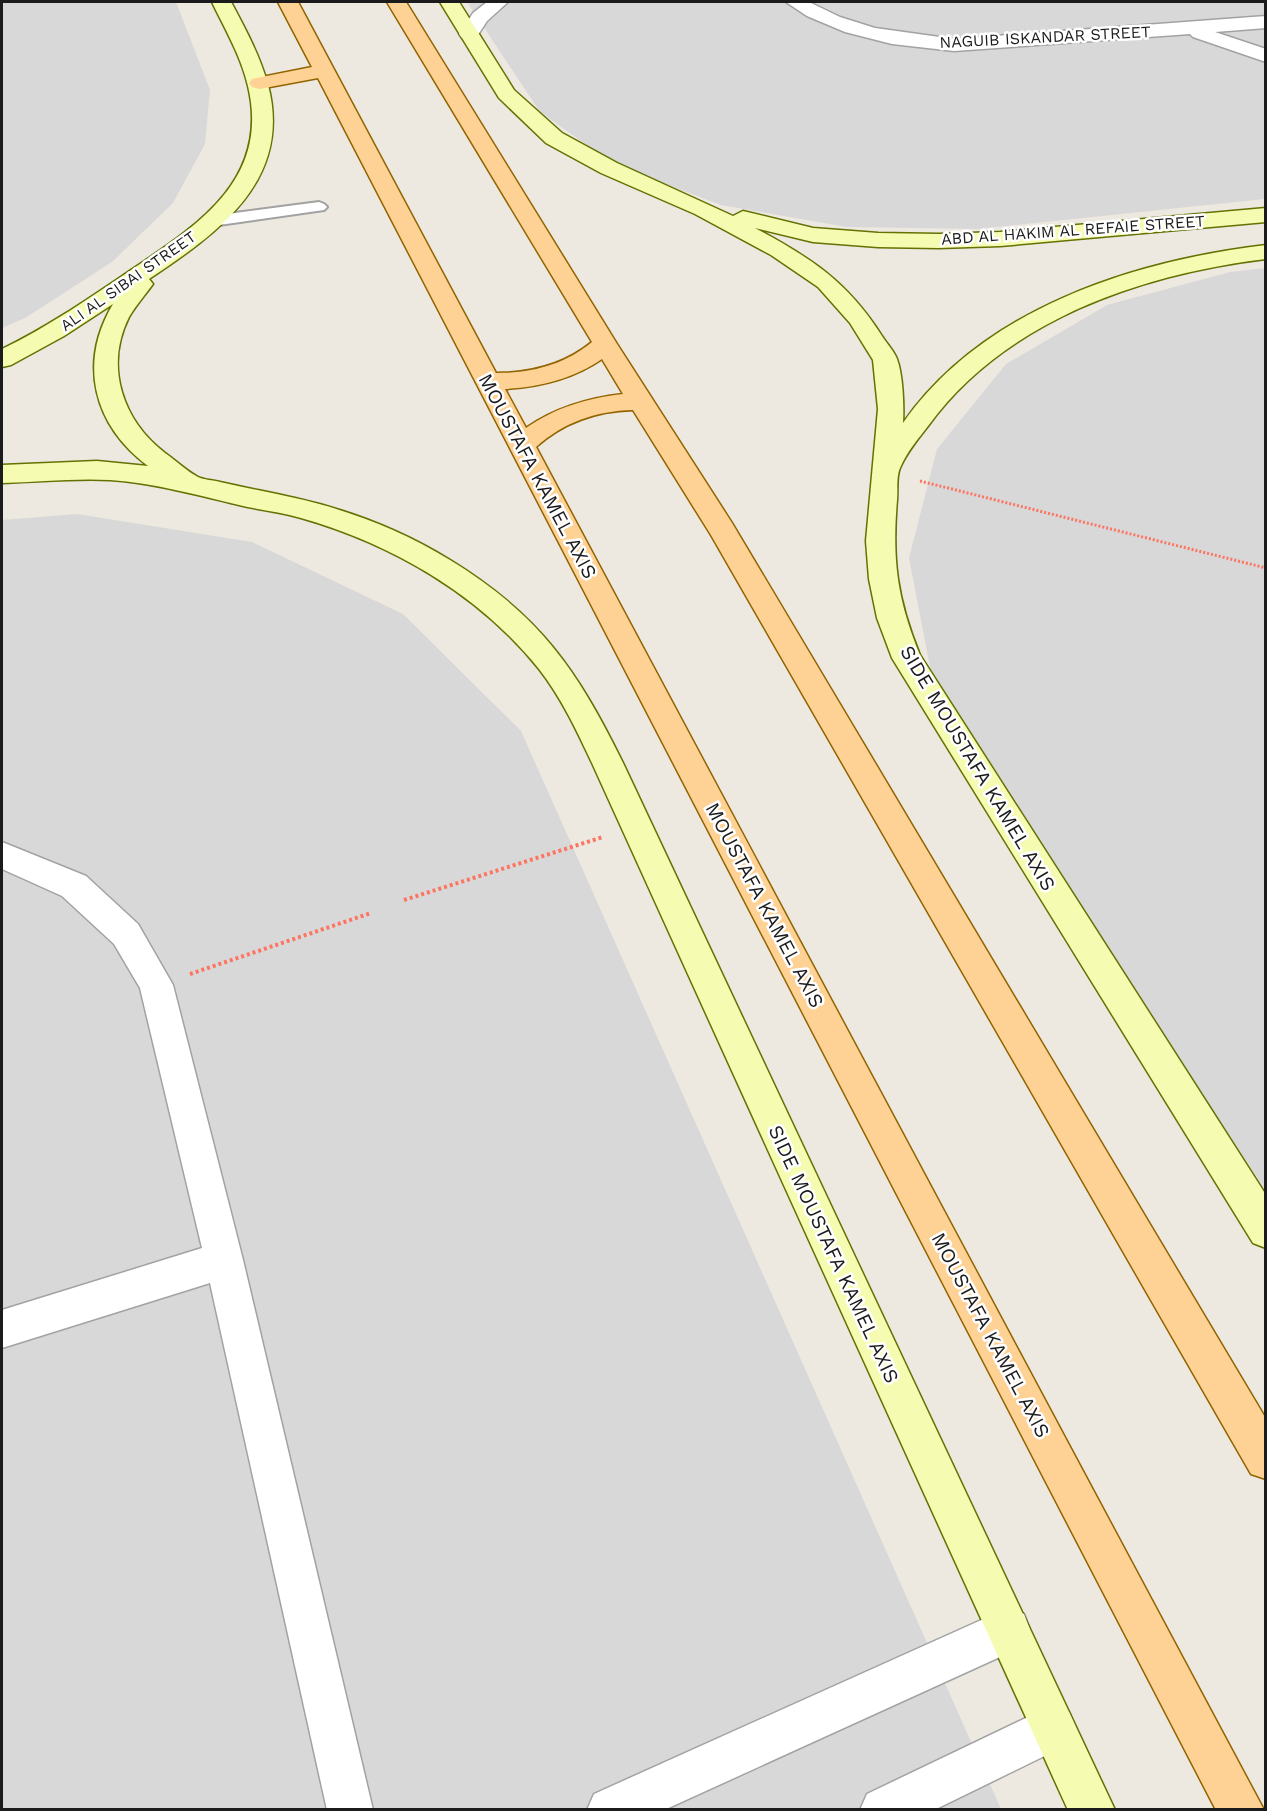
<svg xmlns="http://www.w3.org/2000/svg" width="1267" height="1811" font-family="'Work Sans',sans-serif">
<rect width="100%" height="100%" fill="#ede9e0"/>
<!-- residential -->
<g fill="#d9d8d8">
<polygon points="2,2 176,2 210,90 205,144 173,203 112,262 25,318 2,328"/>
<polygon points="467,2 1265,2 1265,199 977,229 847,227 721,205 615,165 540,112"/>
<polygon points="1265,268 1265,1189 934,688 909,558 937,449 1006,364 1107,305 1230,272"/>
<polygon points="77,514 252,542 403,614 521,731 1001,1809 2,1810 2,520"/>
</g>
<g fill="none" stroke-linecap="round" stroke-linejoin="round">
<!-- lane casing -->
<g stroke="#a2a2a2" stroke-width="4">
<polygon id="lane" points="319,202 324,204 327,207 324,210 212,226 204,221 212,216"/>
</g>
<!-- street casing -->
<g stroke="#a2a2a2" stroke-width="3">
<g id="street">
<polygon points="487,2 508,2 487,21 476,38 462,38 459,34 473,13"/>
<polygon points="786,2 809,2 840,17 875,28 954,39 1266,16 1266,28 1215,32 1266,49 1266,62 1193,37 1190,34 954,51 892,44 845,32 807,16"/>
<polygon points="2,842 86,876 138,924 173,985 243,1260 373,1810 327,1810 210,1283 2,1348 2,1310 202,1248 140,988 114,944 62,896 2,869"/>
<polygon points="1008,1608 1024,1614 1030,1630 1024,1646 664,1810 587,1810 594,1794"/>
<polygon points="1053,1705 1069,1712 1076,1728 1069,1744 934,1810 860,1810 867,1794"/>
</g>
</g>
<!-- secondary casing -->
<g stroke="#637202" stroke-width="3">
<g id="secondary">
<path d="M212,2H231C245,28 260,56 268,85C293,180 218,233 149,279L153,284C145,295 136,305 129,317C104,367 123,421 165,453C175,460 188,472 198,477C204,480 213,480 220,482C245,488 270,492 295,498C349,510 403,531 450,560C540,615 578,671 623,763L1115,1810H1068L592,763C577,731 561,697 539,669C479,594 392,544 301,518C281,512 260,510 239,505C197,495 154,483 110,480C74,478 38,482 2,483V465L97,461L148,466C93,425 78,363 113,304L64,336L11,365L2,367V349C48,327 91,297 134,268C200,224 270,178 248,86C241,56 225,29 212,2Z"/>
<path d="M440,2H459L514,90L562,133L617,163L733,216L743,211L813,228L878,233L939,234L1000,232L1266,208V222L1000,246L939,248L878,247L813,242L755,228C811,258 847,281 882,336C887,344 894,351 897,359C903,375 904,407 903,423C983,309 1132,261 1266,245V259C1141,274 1004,321 928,426C918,439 906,453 900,468C896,477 898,490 897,500C892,560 897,599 920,655L1266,1195V1248L1253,1243L892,658L877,618L869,579L866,541L878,409L873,360L850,323L818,287L771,255L695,214L601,173L546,143L499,98Z"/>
</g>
</g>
<!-- primary casing -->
<g stroke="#926400" stroke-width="3">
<path id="primary" d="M278,2H298L496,373C532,373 564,365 592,342L387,2H406L617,344L732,523L1266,1419V1479L1251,1474L711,535L633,410C596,411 564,422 536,447L1264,1810H1216L318,78L259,89L252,87L249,83L252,79L312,67ZM602,359L623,394C588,398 556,407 526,428L505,389C540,387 573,379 602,359Z"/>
</g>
<!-- path-far1 -->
<polyline stroke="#fd7461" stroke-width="3" stroke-dasharray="2 2" stroke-linecap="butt" points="920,481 1266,568"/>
<!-- path -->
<g stroke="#fd7461" stroke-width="4" stroke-dasharray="3 3" stroke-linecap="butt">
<polyline points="404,900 603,837"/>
<polyline points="190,974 371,913"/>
</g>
<!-- lane -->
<use href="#lane" fill="#fff" fill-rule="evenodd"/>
<!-- street -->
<use href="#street" fill="#fff" fill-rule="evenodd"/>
<!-- secondary -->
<use href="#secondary" fill="#f5fbb0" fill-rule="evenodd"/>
<!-- primary -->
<use href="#primary" fill="#fed294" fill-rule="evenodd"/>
</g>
<g text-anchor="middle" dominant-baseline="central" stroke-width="5" stroke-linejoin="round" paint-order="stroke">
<!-- far-street labels -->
<g font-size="16" fill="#1b1b1b" stroke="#fff">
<text transform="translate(1045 37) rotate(-3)">NAGUIB ISKANDAR STREET</text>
<text transform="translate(1073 230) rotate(-4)">ABD AL HAKIM AL REFAIE STREET</text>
<text transform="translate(128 281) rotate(-35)">ALI AL SIBAI STREET</text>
</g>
<!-- street labels -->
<g font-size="20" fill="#1b1b1b" stroke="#fff">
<text transform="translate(538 476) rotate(62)">MOUSTAFA KAMEL AXIS</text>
<text transform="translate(978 768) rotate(59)">SIDE MOUSTAFA KAMEL AXIS</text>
<text transform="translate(765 905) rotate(62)">MOUSTAFA KAMEL AXIS</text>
<text transform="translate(834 1254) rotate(65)">SIDE MOUSTAFA KAMEL AXIS</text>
<text transform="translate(991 1335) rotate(62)">MOUSTAFA KAMEL AXIS</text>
</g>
</g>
<!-- border -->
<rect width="1267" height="1811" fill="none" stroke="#1b1b1b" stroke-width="6"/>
</svg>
